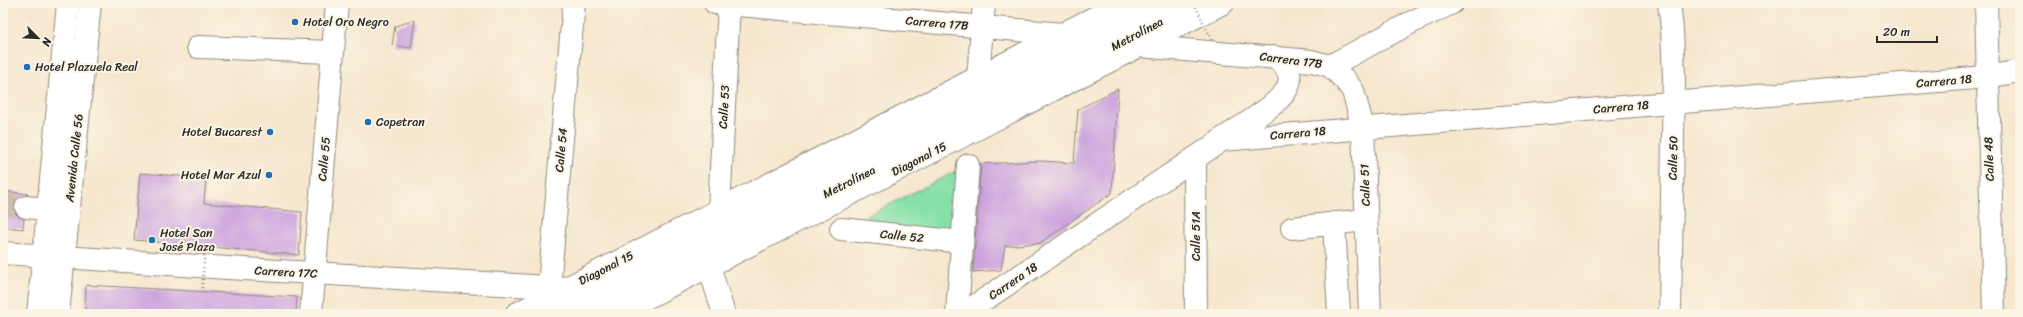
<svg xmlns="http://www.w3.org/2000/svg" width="2023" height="317" font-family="Sriracha,sans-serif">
<rect width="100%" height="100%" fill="#fcf5e5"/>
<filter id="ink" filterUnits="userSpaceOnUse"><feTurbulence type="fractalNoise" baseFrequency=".025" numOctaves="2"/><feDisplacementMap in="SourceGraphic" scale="8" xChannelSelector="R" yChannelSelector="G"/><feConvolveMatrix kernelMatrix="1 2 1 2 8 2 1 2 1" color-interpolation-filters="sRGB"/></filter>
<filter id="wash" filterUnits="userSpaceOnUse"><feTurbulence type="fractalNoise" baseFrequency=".012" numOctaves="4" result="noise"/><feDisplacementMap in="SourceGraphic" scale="16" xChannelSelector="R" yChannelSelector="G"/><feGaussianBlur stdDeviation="0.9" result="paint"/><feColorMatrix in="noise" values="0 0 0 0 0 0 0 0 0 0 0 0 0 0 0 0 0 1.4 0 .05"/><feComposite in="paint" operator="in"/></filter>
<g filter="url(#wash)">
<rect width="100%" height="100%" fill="#f6e7ce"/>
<!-- green -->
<polygon fill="#87e1a7" stroke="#598669" points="978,160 981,164 967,294 953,249 835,232"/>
<g id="blocks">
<!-- building -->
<g fill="#caa0de">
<polygon points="415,20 411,48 392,45 395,26"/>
<polygon points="1118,89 1112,193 1040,243 1005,246 1001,270 973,272 981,164 1041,161 1074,163 1078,109"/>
<polygon points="140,173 206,178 204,203 302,212 299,255 134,240"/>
<polygon points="3,191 28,194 16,200 14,205 15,213 19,217 24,219 23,229 3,227"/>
<polygon points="86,285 297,297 296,314 85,314"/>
</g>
</g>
</g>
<g filter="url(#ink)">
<use href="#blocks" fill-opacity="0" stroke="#90897c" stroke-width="1"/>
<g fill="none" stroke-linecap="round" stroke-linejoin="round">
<!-- minor-tunnel -->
<polyline stroke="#cdc1ad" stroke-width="22" stroke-dasharray="22 11" stroke-linecap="butt" points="3,214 4,204 26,207"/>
<!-- minor casing -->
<g stroke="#90897c" stroke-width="24">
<g id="minor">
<polyline points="715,3 1063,34"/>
<polyline points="1669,3 1672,29 1674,77 1670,314"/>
<polyline points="1986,3 1994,314"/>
<polyline points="1139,46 1312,61 1330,66 1345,80 1353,91 1358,109 1363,128 1370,314"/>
<polyline points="198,47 333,52"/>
<polyline points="1330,66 1412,22 1452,3"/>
<polyline points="978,78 984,3"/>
<path d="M1222,139C1234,132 1245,124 1256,117C1278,101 1308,82 1275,57"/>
<polyline points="1195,158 1196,314"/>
<polyline points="26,207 48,209"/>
<polyline points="719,211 729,3"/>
<polyline points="1334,223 1339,314"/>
<polyline points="1292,228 1366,220"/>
<polyline points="841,229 962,242"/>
<polyline points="3,253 228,268 568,288"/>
<polyline points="709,266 724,314"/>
<polyline points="548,298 574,3"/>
<polyline points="311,314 337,3"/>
<polyline points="549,314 1155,3"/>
<polyline points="586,314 813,200 1196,3"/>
<polyline points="957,314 968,165"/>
<polyline points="963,314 1222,140 1987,77 2020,71"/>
</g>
</g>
<!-- major casing -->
<g stroke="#90897c" stroke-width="24">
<g id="major">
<polyline points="38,314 68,3"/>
<polyline points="58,314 90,3"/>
<polyline points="516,314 1123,3"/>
<polyline points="615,314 1223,3"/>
</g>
</g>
<!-- minor -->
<use href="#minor" stroke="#fff" stroke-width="22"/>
<!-- major -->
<use href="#major" stroke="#fff" stroke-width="22"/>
<!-- path-bridge -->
<g stroke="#90897c" stroke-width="2.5" stroke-dasharray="1 3" stroke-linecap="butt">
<polyline points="1194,3 1212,40"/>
<polyline points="202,292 205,247"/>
</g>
</g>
</g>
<!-- markers -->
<g fill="#1f6fb2" stroke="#fcf5e5" stroke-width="1.5">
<circle cx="295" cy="22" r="4"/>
<circle cx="27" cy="67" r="4"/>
<circle cx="368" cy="122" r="4"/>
<circle cx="270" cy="132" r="4"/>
<circle cx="269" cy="175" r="4"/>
<circle cx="152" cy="240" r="4"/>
</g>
<g text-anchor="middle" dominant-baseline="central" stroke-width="4" stroke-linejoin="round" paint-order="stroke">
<!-- poi labels -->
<g font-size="12" fill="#2b2b2b" stroke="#fcf5e5" text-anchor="start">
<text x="303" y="22">Hotel Oro Negro</text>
<text x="35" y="67">Hotel Plazuela Real</text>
<text x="376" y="122">Copetran</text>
<text x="262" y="132" text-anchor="end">Hotel Bucarest</text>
<text x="261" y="175" text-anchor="end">Hotel Mar Azul</text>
<text x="160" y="233">Hotel San<tspan x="160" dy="14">José Plaza</tspan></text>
</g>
<!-- street labels -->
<g font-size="12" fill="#2b2b2b" stroke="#fcf5e5">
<text transform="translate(937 23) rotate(5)">Carrera 17B</text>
<text transform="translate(1137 34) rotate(-28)">Metrolínea</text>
<text transform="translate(1291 60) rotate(7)">Carrera 17B</text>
<text transform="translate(1944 81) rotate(-5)">Carrera 18</text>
<text transform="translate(724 107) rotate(-87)">Calle 53</text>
<text transform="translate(1621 107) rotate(-5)">Carrera 18</text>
<text transform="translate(1298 133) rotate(-5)">Carrera 18</text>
<text transform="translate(561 150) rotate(-85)">Calle 54</text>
<text transform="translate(74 158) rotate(-84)">Avenida Calle 56</text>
<text transform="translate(1673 158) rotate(-89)">Calle 50</text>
<text transform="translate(324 159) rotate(-85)">Calle 55</text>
<text transform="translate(919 159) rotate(-27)">Diagonal 15</text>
<text transform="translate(1989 159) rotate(-92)">Calle 48</text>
<text transform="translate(849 182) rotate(-27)">Metrolínea</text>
<text transform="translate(1365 185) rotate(-92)">Calle 51</text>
<text transform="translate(902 236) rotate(6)">Calle 52</text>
<text transform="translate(1196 236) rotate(-90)">Calle 51A</text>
<text transform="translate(606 268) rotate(-27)">Diagonal 15</text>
<text transform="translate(286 272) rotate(3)">Carrera 17C</text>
<text transform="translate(1013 281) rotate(-34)">Carrera 18</text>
</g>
</g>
<!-- margin -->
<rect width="2023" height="317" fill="none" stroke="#fcf5e5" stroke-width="16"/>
<!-- north arrow -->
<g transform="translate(38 38) rotate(114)" stroke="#fcf5e5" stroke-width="3" paint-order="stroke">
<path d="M0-3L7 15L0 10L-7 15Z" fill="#2b2b2b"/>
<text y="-6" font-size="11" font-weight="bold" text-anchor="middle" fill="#2b2b2b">N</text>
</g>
<!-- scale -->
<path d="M1877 36v6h60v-6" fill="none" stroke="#2b2b2b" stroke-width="2"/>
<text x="1883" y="36" font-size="12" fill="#2b2b2b" stroke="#fcf5e5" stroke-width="3" paint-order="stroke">20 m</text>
</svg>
